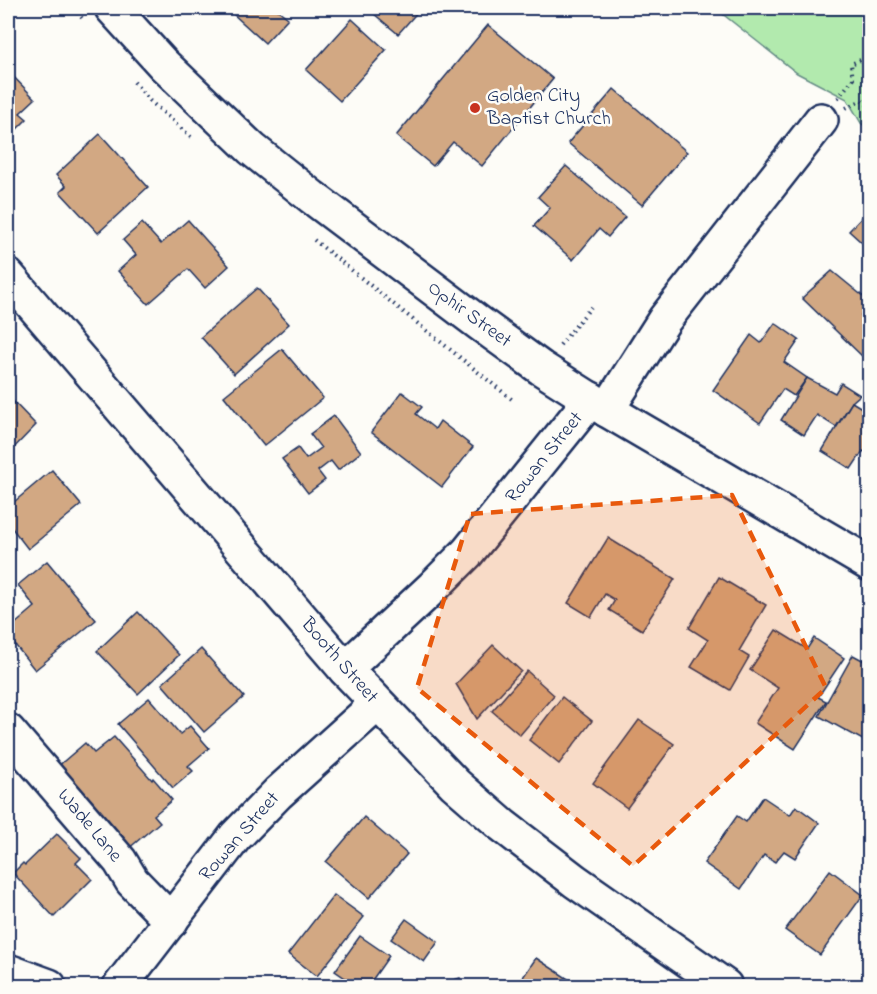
<svg xmlns="http://www.w3.org/2000/svg" width="877" height="994" font-family="'Indie Flower',sans-serif">
<rect width="100%" height="100%" fill="#fdfcf7"/>
<filter id="ink" filterUnits="userSpaceOnUse"><feTurbulence type="fractalNoise" baseFrequency=".0167" numOctaves="2"/><feDisplacementMap in="SourceGraphic" scale="12" xChannelSelector="R" yChannelSelector="G"/><feConvolveMatrix kernelMatrix="1 2 1 2 8 2 1 2 1" color-interpolation-filters="sRGB"/></filter>
<g filter="url(#ink)">
<!-- green -->
<polygon fill="#b2eaae" stroke="#668c86" stroke-width="1.5" points="715,8 869,8 869,130 861,123 847,99 797,73"/>
<!-- building -->
<g fill="#d2a883" stroke="#1b2f5e" stroke-width="1.5">
<polygon points="237,8 280,8 278,10 288,18 265,43 232,13"/>
<polygon points="367,8 421,8 398,34"/>
<polygon points="352,19 386,50 340,101 306,70"/>
<polygon points="488,25 553,79 482,166 453,142 433,166 396,136"/>
<polygon points="8,71 35,99 20,113 27,119 8,138"/>
<polygon points="614,89 687,152 642,205 568,143"/>
<polygon points="100,134 148,187 98,233 60,192 66,186 56,175"/>
<polygon points="566,166 625,217 608,237 599,229 573,260 534,226 550,208 538,197"/>
<polygon points="870,209 870,250 849,231"/>
<polygon points="188,220 229,266 205,288 188,269 148,304 118,271 136,255 123,240 142,223 161,244"/>
<polygon points="832,271 870,302 870,308 861,315 870,322 870,352 864,358 802,298"/>
<polygon points="257,288 289,324 234,374 201,337"/>
<polygon points="775,323 799,340 784,362 807,378 794,396 783,389 760,423 713,390 751,335 761,343"/>
<polygon points="282,349 323,398 264,446 224,396"/>
<polygon points="807,378 835,393 841,383 860,395 852,402 836,427 817,415 804,435 781,420"/>
<polygon points="402,392 422,407 416,414 435,429 440,421 473,447 442,487 371,432"/>
<polygon points="12,400 36,425 8,454 8,405"/>
<polygon points="852,402 870,413 870,455 863,451 851,469 822,451"/>
<polygon points="334,416 361,452 338,470 331,461 318,471 325,480 308,493 282,459 298,448 306,459 321,448 310,434"/>
<polygon points="52,470 81,505 28,549 8,523 8,507"/>
<polygon points="608,538 675,579 642,630 609,610 615,600 605,594 591,617 568,603"/>
<polygon points="47,561 96,620 35,670 8,636 8,630 35,607 18,585"/>
<polygon points="719,577 766,605 739,651 749,657 730,690 691,667 708,640 689,628"/>
<polygon points="138,612 179,655 138,694 97,651"/>
<polygon points="776,630 807,649 814,638 844,658 818,697 826,701 795,749 755,723 778,688 750,670"/>
<polygon points="493,645 521,671 477,719 456,684"/>
<polygon points="201,649 244,697 204,732 162,684"/>
<polygon points="853,655 870,664 870,744 819,716"/>
<polygon points="527,671 554,695 520,735 492,711"/>
<polygon points="562,697 592,721 559,764 529,740"/>
<polygon points="149,698 180,734 190,726 209,748 188,766 193,771 173,788 118,724"/>
<polygon points="639,720 674,744 627,808 593,783"/>
<polygon points="114,737 152,780 153,778 172,800 154,815 160,822 128,849 57,767 85,743 94,753"/>
<polygon points="763,797 790,815 796,806 819,823 795,858 784,851 775,862 764,855 741,889 704,863 737,816 746,822"/>
<polygon points="364,817 407,854 369,898 326,862"/>
<polygon points="57,834 81,858 76,863 92,879 54,917 13,873 23,863 25,865"/>
<polygon points="830,870 863,895 820,955 785,930"/>
<polygon points="334,895 364,917 317,976 288,954"/>
<polygon points="406,919 438,942 424,962 391,939"/>
<polygon points="360,936 389,956 368,986 357,986 335,971"/>
<polygon points="536,958 579,986 517,986"/>
<polygon points="870,967 870,986 861,986 857,983"/>
<polygon points="460,978 463,986 436,986"/>
</g>
<g fill="none" stroke-linecap="round" stroke-linejoin="round">
<!-- minor casing -->
<g stroke="#1b2f5e" stroke-width="38">
<g id="minor">
<polyline points="112,8 163,64 252,149 312,197 479,323 541,368 607,410 870,564"/>
<polyline points="8,276 345,669 455,784 502,825 575,881 725,986"/>
<polyline points="607,410 665,319 821,120"/>
<polyline points="345,669 433,587 467,553 591,399"/>
<polyline points="8,731 120,861 132,881 171,921"/>
<polyline points="8,971 49,986"/>
<polyline points="120,986 235,837 278,793 377,704"/>
</g>
</g>
<!-- path -->
<g stroke="#1b2f5e" stroke-width="4" stroke-dasharray="1.5 4.5" stroke-linecap="butt">
<polyline points="73,8 82,18"/>
<polyline points="134,82 150,101 191,137"/>
<polyline points="838,98 853,79 851,64 870,56"/>
<polyline points="846,108 862,100 870,107"/>
<polyline points="314,240 514,401"/>
<polyline points="560,345 591,307"/>
</g>
<!-- minor -->
<use href="#minor" stroke="#fdfcf7" stroke-width="33"/>
</g>
</g>
<!-- marked area -->
<path fill="#e8590c" fill-opacity="0.2" stroke="#e8590c" stroke-width="4.5" stroke-dasharray="12 8" stroke-linejoin="round" d="M732,495L826,688L633,866L417,688L470,514Z"/>
<!-- markers -->
<circle fill="#c8321e" stroke="#fdfcf7" stroke-width="2" cx="475" cy="108" r="6"/>
<g text-anchor="middle" dominant-baseline="central" stroke-width="5" stroke-linejoin="round" paint-order="stroke">
<!-- poi labels -->
<g font-size="20" fill="#1b2f5e" stroke="#fdfcf7" text-anchor="start">
<text x="487" y="96">Golden City<tspan x="487" dy="23">Baptist Church</tspan></text>
</g>
<!-- street labels -->
<g font-size="20" fill="#1b2f5e" stroke="#fdfcf7">
<text transform="translate(469 315) rotate(36)">Ophir Street</text>
<text transform="translate(545 458) rotate(-51)">Rowan Street</text>
<text transform="translate(339 661) rotate(49)">Booth Street</text>
<text transform="translate(89 826) rotate(50)">Wade Lane</text>
<text transform="translate(240 837) rotate(-49)">Rowan Street</text>
</g>
</g>
<!-- margin -->
<rect width="877" height="994" fill="none" stroke="#fdfcf7" stroke-width="30"/>
<rect x="15" y="15" width="847" height="964" fill="none" stroke="#1b2f5e" stroke-width="2" filter="url(#ink)"/>
</svg>
